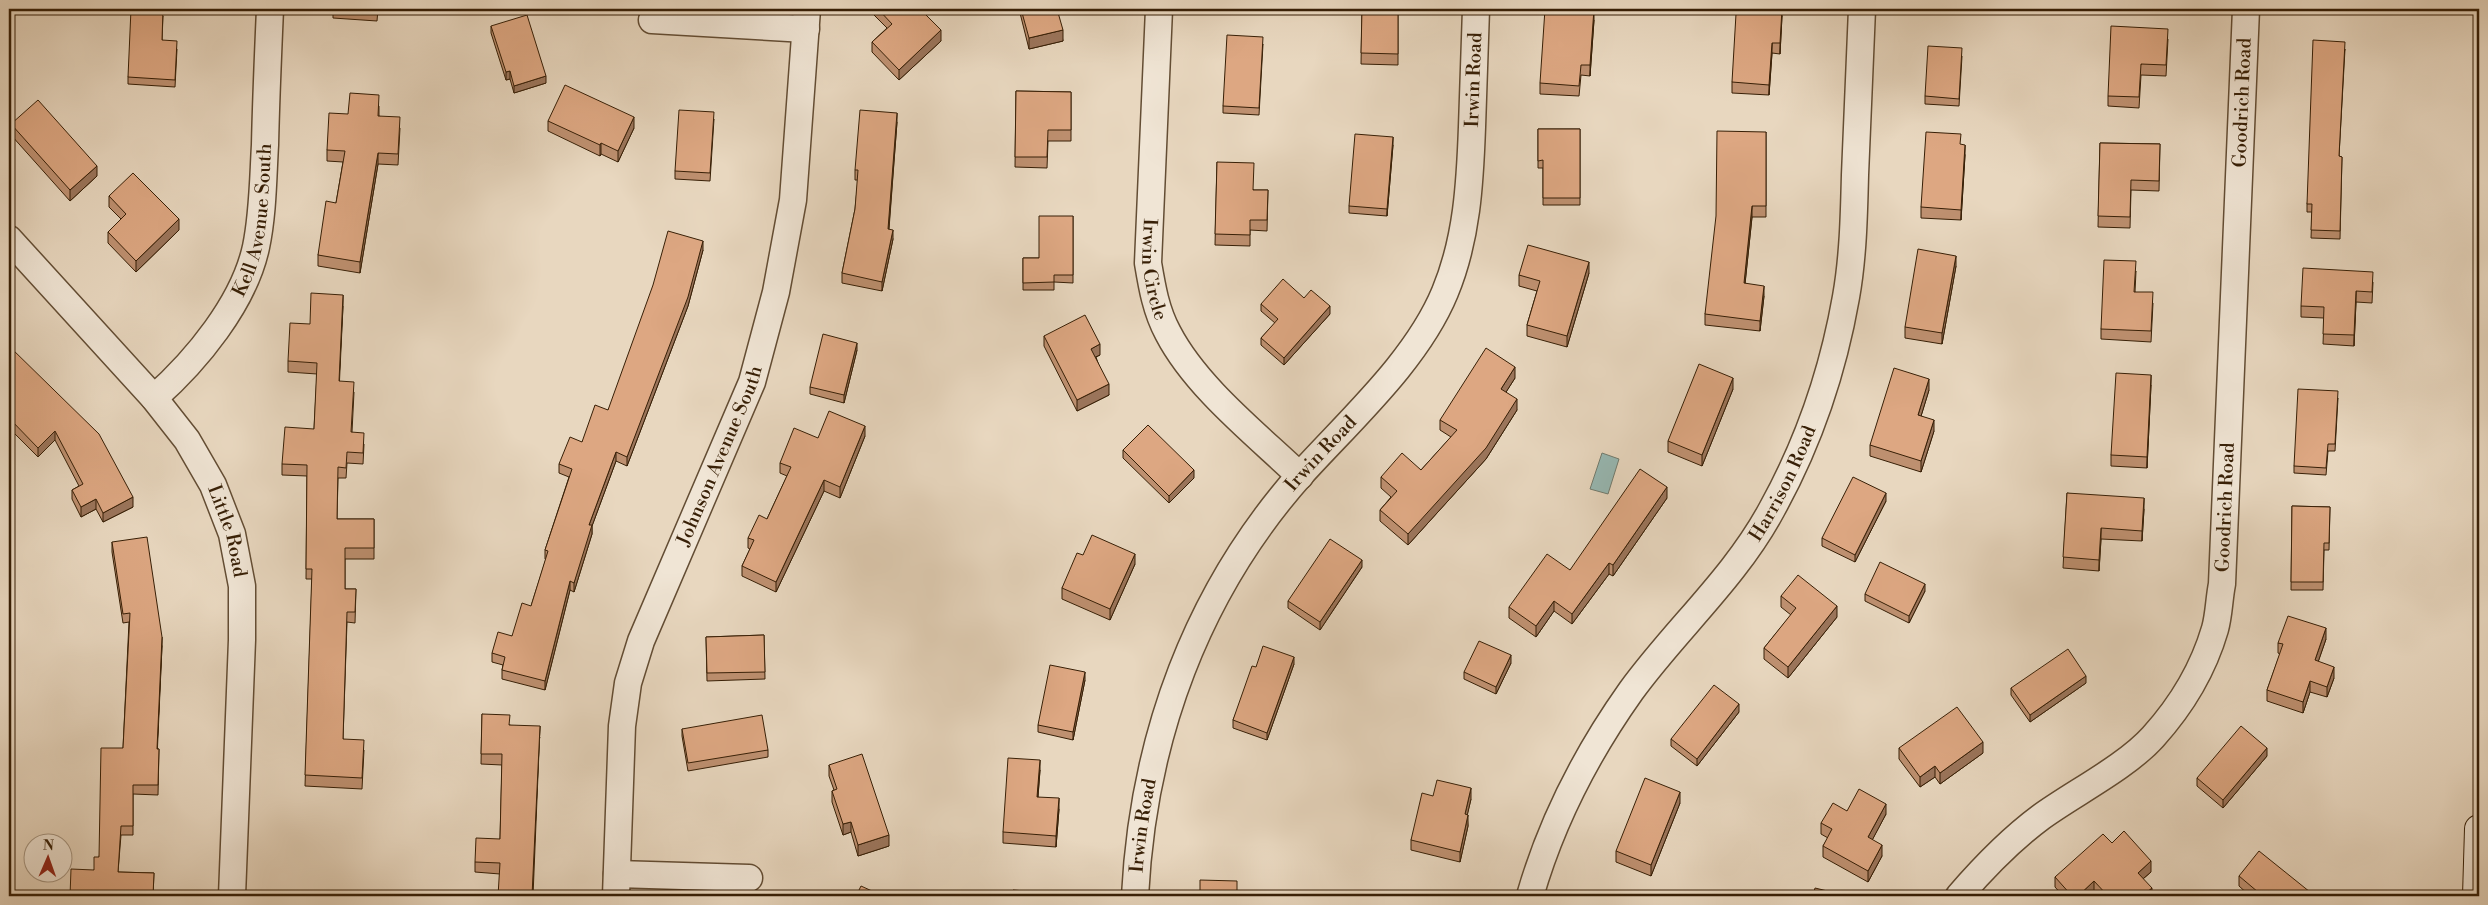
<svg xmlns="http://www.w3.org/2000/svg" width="2488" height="905" font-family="'Libre Bodoni',serif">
<rect width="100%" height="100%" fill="#e8d7bf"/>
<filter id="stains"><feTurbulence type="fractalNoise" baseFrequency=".004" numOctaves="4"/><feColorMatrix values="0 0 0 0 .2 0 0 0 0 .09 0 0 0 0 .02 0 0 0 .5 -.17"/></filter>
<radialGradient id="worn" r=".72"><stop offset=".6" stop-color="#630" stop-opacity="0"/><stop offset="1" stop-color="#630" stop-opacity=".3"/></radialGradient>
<!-- water -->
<polygon fill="#97b9b4" stroke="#717b6e" points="1602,453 1619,459 1608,494 1590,489"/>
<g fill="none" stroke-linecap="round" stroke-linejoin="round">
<!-- minor casing -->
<g stroke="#634d34" stroke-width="29">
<g id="minor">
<path id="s1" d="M1159,9L1148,263C1152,287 1156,311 1168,333C1196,387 1256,434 1300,476"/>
<polyline points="652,20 806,29"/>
<path id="s2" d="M9,239L154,398L187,440L213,485L232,534L242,586V640L232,896"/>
<path id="s3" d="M154,398C196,361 244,303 256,247C263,214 263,179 265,145C266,100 268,54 270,9"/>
<polyline points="617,874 749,878"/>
<path id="s4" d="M616,896L622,726L628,683L641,641L752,382L776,292L793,200L807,9"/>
<path id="s5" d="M1135,896C1143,739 1196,592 1302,473C1351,419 1417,360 1445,292C1467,239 1470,183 1472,127C1473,88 1475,48 1476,9"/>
<path id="s6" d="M1530,896C1551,823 1587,753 1631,691C1676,629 1735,578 1772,509C1808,444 1833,371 1846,297C1853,258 1854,216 1855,175C1857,120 1860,64 1862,9"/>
<path id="s7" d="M1959,896C1984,867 2010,840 2041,817C2074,793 2126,767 2153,737C2181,706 2203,670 2215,629C2219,615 2219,599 2222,584L2246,9"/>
</g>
</g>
<!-- secondary casing -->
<g stroke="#371f06" stroke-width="30">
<polyline id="secondary" points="2477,896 2479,829"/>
</g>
<!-- minor -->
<use href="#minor" stroke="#f0e5d5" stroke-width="26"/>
<!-- secondary -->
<use href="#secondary" stroke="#f0e5d5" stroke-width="28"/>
</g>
<!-- wall -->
<g fill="#be9070" stroke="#371f06">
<polygon points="333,9 378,9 377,21 333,18"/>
<polygon points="868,9 920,9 941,41 899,80 872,52 872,42 887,28"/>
<polygon points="1019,9 1057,9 1063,41 1029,49"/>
<polygon points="1362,9 1398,9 1398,65 1361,64"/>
<polygon points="163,16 162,40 177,49 175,87 128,84 128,77"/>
<polygon points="1782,16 1780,54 1772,53 1769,95 1732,93 1732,82"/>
<polygon points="1594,20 1590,76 1581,75 1579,96 1540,94 1540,83"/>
<polygon points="491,26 546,83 514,93 510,79 506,80 491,33"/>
<polygon points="2168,39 2166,76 2141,75 2139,108 2108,106 2108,96"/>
<polygon points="1263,44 1259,115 1223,113 1223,106"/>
<polygon points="2345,49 2339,156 2342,157 2340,239 2311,238 2312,212 2307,212 2307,204"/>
<polygon points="1962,56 1959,106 1925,104 1925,96"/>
<polygon points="1016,91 1071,92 1071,141 1048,141 1047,168 1015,167"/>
<polygon points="379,106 379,116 400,128 398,165 378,164 360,273 318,266 318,255 336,203 343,162 327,161 327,150 348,114"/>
<polygon points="714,119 710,181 675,179 675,171"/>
<polygon points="548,121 634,128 618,162 601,154 600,156 548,131"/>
<polygon points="897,122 889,229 893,239 882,291 842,283 842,273 855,209 858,180 855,180 855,170"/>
<polygon points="11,124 97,176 70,201 11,135"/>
<polygon points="1538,129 1580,129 1580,205 1543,205 1543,168 1538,168"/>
<polygon points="1766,132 1766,217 1752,217 1745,283 1764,296 1760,331 1705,325 1705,314"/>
<polygon points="2100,143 2160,144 2159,191 2131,190 2130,228 2098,227"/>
<polygon points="1393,145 1387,216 1349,213 1349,206"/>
<polygon points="1961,145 1965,155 1961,220 1921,218 1921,207"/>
<polygon points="1217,162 1254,190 1268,190 1267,231 1250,230 1250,246 1215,245"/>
<polygon points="109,196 179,230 136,272 108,243 108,232 121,219 109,207"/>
<polygon points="1073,216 1073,283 1054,282 1054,290 1023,290 1023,258 1039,258"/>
<polygon points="703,250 688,306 627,466 616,461 592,526 592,534 574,592 570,590 545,690 502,679 502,670 503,665 492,662 492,653 512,636 531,606 546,559 545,559 545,550 569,477 559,473 559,464 582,442 608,410"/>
<polygon points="1956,266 1942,344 1905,338 1905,327"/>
<polygon points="2136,271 2135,292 2153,303 2151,342 2101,339 2101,329"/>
<polygon points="1589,273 1567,347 1527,336 1527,325 1537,291 1519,286 1519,275"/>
<polygon points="2373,282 2372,303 2356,302 2354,346 2323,344 2324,318 2301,317 2301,306"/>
<polygon points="1304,298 1330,314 1284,365 1261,345 1261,338 1275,323 1261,311 1261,304"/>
<polygon points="343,306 339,381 354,392 352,432 364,444 363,464 347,463 346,478 338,478 337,519 374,519 374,559 345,559 345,589 356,589 355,623 347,622 343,739 364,750 362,789 305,786 312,579 306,579 307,476 282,475 282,464 314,429 317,374 288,372 288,361"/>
<polygon points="1044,336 1100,355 1096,357 1109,395 1077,411 1044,346"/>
<polygon points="9,346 133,507 103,522 96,509 81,517 72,499 72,490 79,486 55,440 38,457 9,428"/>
<polygon points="857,350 844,403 810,394 810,387"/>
<polygon points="1515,378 1506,392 1517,410 1486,459 1408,545 1380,521 1380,510 1391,497 1381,488 1381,477 1421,470 1451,437 1440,430 1440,420"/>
<polygon points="2151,385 2147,468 2111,466 2111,455"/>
<polygon points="1733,389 1702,466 1668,452 1668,441"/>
<polygon points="1929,390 1921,416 1934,431 1921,472 1870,456 1870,445"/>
<polygon points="2338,398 2335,451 2328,451 2326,475 2294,473 2294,466"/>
<polygon points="865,436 840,498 824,491 776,592 742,576 742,566 750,549 748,548 748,538 767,519 787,476 780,473 780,463"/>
<polygon points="1123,450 1194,478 1169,503 1123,458"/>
<polygon points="2067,493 2144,509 2142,541 2101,539 2099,571 2063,568"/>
<polygon points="1667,498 1613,576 1609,574 1572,624 1554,611 1536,637 1509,618 1509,607 1570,570"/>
<polygon points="1886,501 1855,562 1822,546 1822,538"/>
<polygon points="2292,506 2330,507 2329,550 2324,550 2323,590 2291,590"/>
<polygon points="112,542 162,646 157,749 159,749 158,795 133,794 133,835 121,835 118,872 154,873 153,896 70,896 94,870 99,857 123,748 129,622 123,623 112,552"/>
<polygon points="1083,555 1135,564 1110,620 1062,599 1062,588"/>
<polygon points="1362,567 1320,630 1288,608 1288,601"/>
<polygon points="1925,591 1909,623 1865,601 1865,594"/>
<polygon points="1781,596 1837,617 1788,678 1764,659 1764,648 1791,615 1781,607"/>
<polygon points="764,635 765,679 707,681 706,637"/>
<polygon points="2326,639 2318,662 2334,678 2327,697 2310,692 2303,713 2267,701 2267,690 2280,654 2278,653 2278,643"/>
<polygon points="1511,663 1496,694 1464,679 1464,672"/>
<polygon points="1294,664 1267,740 1233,728 1233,720 1256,667"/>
<polygon points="1085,680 1073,740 1038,732 1038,725"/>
<polygon points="2086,683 2030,722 2011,695 2011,688"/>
<polygon points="1739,712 1697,766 1671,746 1671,739"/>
<polygon points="482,714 540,737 500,874 475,872 475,862 500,839 502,765 481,764"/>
<polygon points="682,729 768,750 768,757 688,771 682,736"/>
<polygon points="1899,748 1983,753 1940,784 1935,777 1920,787 1899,759"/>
<polygon points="2267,756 2223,808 2197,786 2197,778"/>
<polygon points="829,765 889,846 858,856 851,832 843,835 832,802 832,791 834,790 829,776"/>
<polygon points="1040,770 1038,797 1059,809 1056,847 1003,843 1003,832"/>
<polygon points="1433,796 1471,799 1467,815 1468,826 1460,862 1411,850 1411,840"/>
<polygon points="1680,803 1651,876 1616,862 1616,851"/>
<polygon points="1847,811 1886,814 1872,840 1882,856 1868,882 1823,857 1823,846 1828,838 1821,834 1821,823"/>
<polygon points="2112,843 2151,872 2143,879 2152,896 2098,896 2094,892 2089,896 2063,896 2055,887 2055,877"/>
<polygon points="2239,876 2310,896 2250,896 2239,886"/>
</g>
<!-- shaded-wall -->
<g fill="#9b755b" stroke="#371f06">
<polygon points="1594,9 1594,20 1590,76 1590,65"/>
<polygon points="1782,9 1782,16 1780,54 1780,43"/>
<polygon points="941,30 941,41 899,80 899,70"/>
<polygon points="1063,30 1063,41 1029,49 1029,38"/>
<polygon points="1772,43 1772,53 1769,95 1769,85"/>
<polygon points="510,71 510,79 506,80 506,72"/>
<polygon points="13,72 13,83 9,83 9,73"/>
<polygon points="546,76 546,83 514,93 514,86"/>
<polygon points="897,113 897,122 888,238 888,229"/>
<polygon points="634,117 634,128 618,162 618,151"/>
<polygon points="1393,137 1393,145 1387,216 1387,209"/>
<polygon points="601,143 601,154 600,156 600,145"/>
<polygon points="1965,145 1965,155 1961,220 1961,210"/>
<polygon points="378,153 378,164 360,273 360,262"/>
<polygon points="97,166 97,176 70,201 70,190"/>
<polygon points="1752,206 1752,217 1744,294 1744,283"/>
<polygon points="179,219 179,230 136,272 136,261"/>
<polygon points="893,230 893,239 882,291 882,282"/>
<polygon points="703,241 703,250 688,306 627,466 627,457"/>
<polygon points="1956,256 1956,266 1942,344 1942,333"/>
<polygon points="1589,262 1589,273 1567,347 1567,336"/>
<polygon points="1764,286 1764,296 1760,331 1760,321"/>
<polygon points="2356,291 2356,302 2354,346 2354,335"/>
<polygon points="343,295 343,306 339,391 339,381"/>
<polygon points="1330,306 1330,314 1284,365 1284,358"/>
<polygon points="857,343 857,350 844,403 844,395"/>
<polygon points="1100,344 1100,355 1091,359 1091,349"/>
<polygon points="1515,367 1515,378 1501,400 1501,389"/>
<polygon points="2151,375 2151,385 2147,468 2147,457"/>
<polygon points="1733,378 1733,389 1702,466 1702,455"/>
<polygon points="1929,379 1929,390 1918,426 1918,415"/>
<polygon points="1109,384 1109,395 1077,411 1077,400"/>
<polygon points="1517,399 1517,410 1486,459 1408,545 1408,534"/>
<polygon points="1934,420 1934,431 1921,472 1921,461"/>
<polygon points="865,426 865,436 840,498 840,487"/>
<polygon points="55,431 55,440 38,457 38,448"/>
<polygon points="616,452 616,461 592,526 592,534 574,592 574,583 589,525"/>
<polygon points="1194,470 1194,478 1169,503 1169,496"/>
<polygon points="824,480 824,491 776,592 776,582"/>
<polygon points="1667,487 1667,498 1613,576 1613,565"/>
<polygon points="1886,493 1886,501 1855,562 1855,555"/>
<polygon points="133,497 133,507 103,522 103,513"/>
<polygon points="2144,498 2144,509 2142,541 2142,531"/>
<polygon points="96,499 96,509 81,517 81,507"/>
<polygon points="2101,528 2101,539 2099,571 2099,560"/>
<polygon points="1135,554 1135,564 1110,620 1110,609"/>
<polygon points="1362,560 1362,567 1320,630 1320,622"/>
<polygon points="1609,563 1609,574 1572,624 1572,614"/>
<polygon points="570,581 570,590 545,690 545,681"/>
<polygon points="1925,584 1925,591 1909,623 1909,616"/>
<polygon points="1554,601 1554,611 1536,637 1536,626"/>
<polygon points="1837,606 1837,617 1788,678 1788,667"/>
<polygon points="2326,628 2326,639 2315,671 2315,660"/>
<polygon points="162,637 162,646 157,758 157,749"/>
<polygon points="1511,655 1511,663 1496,694 1496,687"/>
<polygon points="1294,657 1294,664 1267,740 1267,733"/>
<polygon points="2334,667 2334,678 2327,697 2327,687"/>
<polygon points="1085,672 1085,680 1073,740 1073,732"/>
<polygon points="2086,676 2086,683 2030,722 2030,715"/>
<polygon points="2310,681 2310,692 2303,713 2303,702"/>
<polygon points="1739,704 1739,712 1697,766 1697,759"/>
<polygon points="540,726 533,896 532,896"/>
<polygon points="1983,742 1983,753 1940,784 1940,773"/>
<polygon points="2267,748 2267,756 2223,808 2223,800"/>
<polygon points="1040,760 1040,770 1037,808 1037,797"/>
<polygon points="1935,766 1935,777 1920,787 1920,777"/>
<polygon points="1471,788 1471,799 1465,825 1465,814"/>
<polygon points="1680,792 1680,803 1651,876 1651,865"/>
<polygon points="1059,798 1059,809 1056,847 1056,836"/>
<polygon points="1886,804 1886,814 1868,848 1868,837"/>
<polygon points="1468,815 1468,826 1460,862 1460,852"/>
<polygon points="851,822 851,832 843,835 843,824"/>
<polygon points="889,835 889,846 858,856 858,845"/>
<polygon points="1882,845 1882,856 1868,882 1868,871"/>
<polygon points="2151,861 2151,872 2138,883 2138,873"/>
<polygon points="2094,881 2094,892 2089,896 2078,896"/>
<polygon points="2152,888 2152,896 2142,896"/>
</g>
<!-- building -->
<g fill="#dda782" stroke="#371f06">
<polygon points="131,9 163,9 162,40 177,41 175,80 128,77"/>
<polygon points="333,9 377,9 377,14 333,11"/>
<polygon points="878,9 920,9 941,30 899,70 872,42 892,24"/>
<polygon points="1021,9 1057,9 1063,30 1029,38"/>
<polygon points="1362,9 1398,9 1398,54 1361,53"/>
<polygon points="1545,9 1594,9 1590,65 1581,65 1579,86 1540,83"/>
<polygon points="1750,9 1782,9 1780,43 1772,43 1769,85 1732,82 1736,14 1749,14"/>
<polygon points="527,15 546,76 514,86 510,71 506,72 491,26"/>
<polygon points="2111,26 2168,29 2166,65 2141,64 2139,97 2108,96"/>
<polygon points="1227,35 1263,37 1259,108 1223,106"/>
<polygon points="2313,40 2345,42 2339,156 2342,157 2340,231 2311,230 2312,204 2307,204"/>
<polygon points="1928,46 1962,48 1959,99 1925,96"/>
<polygon points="9,53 13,72 9,73"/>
<polygon points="565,85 634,117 618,151 601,143 600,145 548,121"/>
<polygon points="1016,91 1071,92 1071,130 1048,130 1047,157 1015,157"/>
<polygon points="350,93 379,95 378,116 400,117 398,154 378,153 360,262 318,255 326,201 336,203 345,151 327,150 329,113 348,114"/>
<polygon points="38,100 97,166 70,190 11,124"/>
<polygon points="679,110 714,112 710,173 675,171"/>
<polygon points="860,110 897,113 888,229 893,230 882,282 842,273 855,209 858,170 855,170"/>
<polygon points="1538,129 1580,129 1580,198 1543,198 1543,160 1538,161"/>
<polygon points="1717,131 1766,132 1766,206 1752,206 1744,283 1764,286 1760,321 1705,314 1716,216"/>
<polygon points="1926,132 1961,134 1960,144 1965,145 1961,210 1921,207"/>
<polygon points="1355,134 1393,137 1387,209 1349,206"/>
<polygon points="2100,143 2160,144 2159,181 2131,180 2130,217 2098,216"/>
<polygon points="1217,162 1254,163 1253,190 1268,190 1267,220 1250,220 1250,235 1215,234"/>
<polygon points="133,173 179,219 136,261 108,232 126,214 109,196"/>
<polygon points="1039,216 1073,216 1073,275 1054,275 1054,282 1023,283 1023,258 1039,258"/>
<polygon points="668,231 703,241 688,297 627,457 616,452 589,525 592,525 574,583 570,581 545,681 502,670 505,657 492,653 498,632 512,636 522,603 531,606 548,551 545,550 572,469 559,464 570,437 582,442 595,405 608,410 653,285"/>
<polygon points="1528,245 1589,262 1567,336 1527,325 1540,281 1519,275"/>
<polygon points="1918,249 1956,256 1942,333 1905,327"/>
<polygon points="2104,260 2136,261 2134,292 2153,292 2151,331 2101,329"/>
<polygon points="2303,268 2373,272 2372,292 2356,291 2354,335 2323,334 2324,307 2301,306"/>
<polygon points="1283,279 1304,298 1311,290 1330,306 1284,358 1261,338 1278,319 1261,304"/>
<polygon points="311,293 343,295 339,381 354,382 351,432 364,433 363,453 347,452 346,468 338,467 337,519 374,519 374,548 345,548 345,589 356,589 355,612 347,612 343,739 364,740 362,778 305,775 312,569 306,569 307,465 282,464 285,427 314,429 317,363 288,361 290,323 310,324"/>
<polygon points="1085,315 1100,344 1091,349 1109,384 1077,400 1044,336"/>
<polygon points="823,334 857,343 844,395 810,387"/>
<polygon points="9,346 99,434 133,497 103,513 96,499 81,507 72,490 83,484 55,431 38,448 9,418"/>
<polygon points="1486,348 1515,367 1501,389 1517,399 1486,448 1408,534 1380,510 1397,491 1381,477 1402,453 1421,470 1457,430 1440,420"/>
<polygon points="1699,364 1733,378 1702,455 1668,441"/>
<polygon points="1894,368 1929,379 1918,415 1934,420 1921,461 1870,445"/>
<polygon points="2116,373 2151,375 2147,457 2111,455"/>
<polygon points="2298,389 2338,391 2335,444 2328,444 2326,468 2294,466"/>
<polygon points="829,411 865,426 840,487 824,480 776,582 742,566 754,540 748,538 759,515 767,519 791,467 780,463 794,428 818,438"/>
<polygon points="1148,425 1194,470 1169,496 1123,450"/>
<polygon points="1640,469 1667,487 1613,565 1609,563 1572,614 1554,601 1536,626 1509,607 1547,554 1570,570"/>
<polygon points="1853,477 1886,493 1855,555 1822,538"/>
<polygon points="2067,493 2144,498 2142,531 2101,528 2099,560 2063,557"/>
<polygon points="2292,506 2330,507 2329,543 2324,543 2323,582 2291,582"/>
<polygon points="1092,535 1135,554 1110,609 1062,588 1077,553 1083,555"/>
<polygon points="147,537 162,637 157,749 159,749 158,785 133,785 133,826 121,826 118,872 154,873 153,896 70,896 71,869 94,870 94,857 99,857 101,748 123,748 130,613 123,614 112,542"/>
<polygon points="1330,539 1362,560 1320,622 1288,601"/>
<polygon points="1880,562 1925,584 1909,616 1865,594"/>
<polygon points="1798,575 1837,606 1788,667 1764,648 1796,608 1781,596"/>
<polygon points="2288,616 2326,628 2315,660 2334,667 2327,687 2310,681 2303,702 2267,690 2283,644 2278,643"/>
<polygon points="764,635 765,672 707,673 706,637"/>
<polygon points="1479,641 1511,655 1496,687 1464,672"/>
<polygon points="1263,646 1294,657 1267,733 1233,720 1252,666 1256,667"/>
<polygon points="2068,649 2086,676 2030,715 2011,688"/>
<polygon points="1050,665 1085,672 1073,732 1038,725"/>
<polygon points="1714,685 1739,704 1697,759 1671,739"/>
<polygon points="1957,707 1983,742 1940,773 1935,766 1920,777 1899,748"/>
<polygon points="482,714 510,715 509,725 540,726 532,896 498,896 500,863 475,862 476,838 500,839 502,754 481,754"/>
<polygon points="762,715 768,750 688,763 682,729"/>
<polygon points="2241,726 2267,748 2223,800 2197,778"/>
<polygon points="862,754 889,835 858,845 851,822 843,824 832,791 837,789 829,765"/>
<polygon points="1008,758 1040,760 1037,797 1059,798 1056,836 1003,832"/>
<polygon points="1645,778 1680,792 1651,865 1616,851"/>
<polygon points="1437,780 1471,788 1465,814 1468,815 1460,852 1411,840 1422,793 1433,796"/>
<polygon points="1859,789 1886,804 1868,837 1882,845 1868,871 1823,846 1832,829 1821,823 1833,803 1847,811"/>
<polygon points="2124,831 2151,861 2138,873 2152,888 2142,896 2108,896 2094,881 2078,896 2072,896 2055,877 2103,834 2112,843"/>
<polygon points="2259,851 2310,892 2306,896 2255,896 2258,892 2239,876"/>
<polygon points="1200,880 1237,881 1237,896 1200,896"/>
<polygon points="861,886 883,896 856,896"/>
<polygon points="1815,888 1848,896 1813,896"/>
<polygon points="1013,890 1049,893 1049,896 1013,896"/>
</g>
<g text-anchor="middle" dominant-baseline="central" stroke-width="4" stroke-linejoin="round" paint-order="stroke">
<!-- street labels -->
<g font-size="19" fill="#371f06" stroke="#f0e5d5">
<text stroke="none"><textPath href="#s5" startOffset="911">Irwin Road</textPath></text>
<text stroke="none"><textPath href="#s7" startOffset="905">Goodrich Road</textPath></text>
<text stroke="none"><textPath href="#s3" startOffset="211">Kell Avenue South</textPath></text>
<text stroke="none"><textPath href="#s1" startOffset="261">Irwin Circle</textPath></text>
<text stroke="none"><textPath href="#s5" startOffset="491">Irwin Road</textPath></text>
<text stroke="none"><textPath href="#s4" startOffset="459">Johnson Avenue South</textPath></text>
<text stroke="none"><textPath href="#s6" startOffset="488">Harrison Road</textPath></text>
<text stroke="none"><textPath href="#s7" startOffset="500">Goodrich Road</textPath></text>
<text stroke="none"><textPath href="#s2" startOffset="369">Little Road</textPath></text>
<text stroke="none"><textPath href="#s5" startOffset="71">Irwin Road</textPath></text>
</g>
</g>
<!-- margin -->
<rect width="2488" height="905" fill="none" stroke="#e8d7bf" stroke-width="30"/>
<rect x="10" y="10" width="2468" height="885" fill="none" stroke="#371f06" stroke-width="2.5"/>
<rect x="15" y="15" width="2458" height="875" fill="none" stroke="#371f06"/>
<!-- north arrow -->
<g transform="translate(48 858) rotate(2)"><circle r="24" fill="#f0e5d5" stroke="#a69682"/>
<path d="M0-4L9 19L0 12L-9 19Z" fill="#8f2418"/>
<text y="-8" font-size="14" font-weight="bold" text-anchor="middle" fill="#371f06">N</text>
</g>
<rect width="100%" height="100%" filter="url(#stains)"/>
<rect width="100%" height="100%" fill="url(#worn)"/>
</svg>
